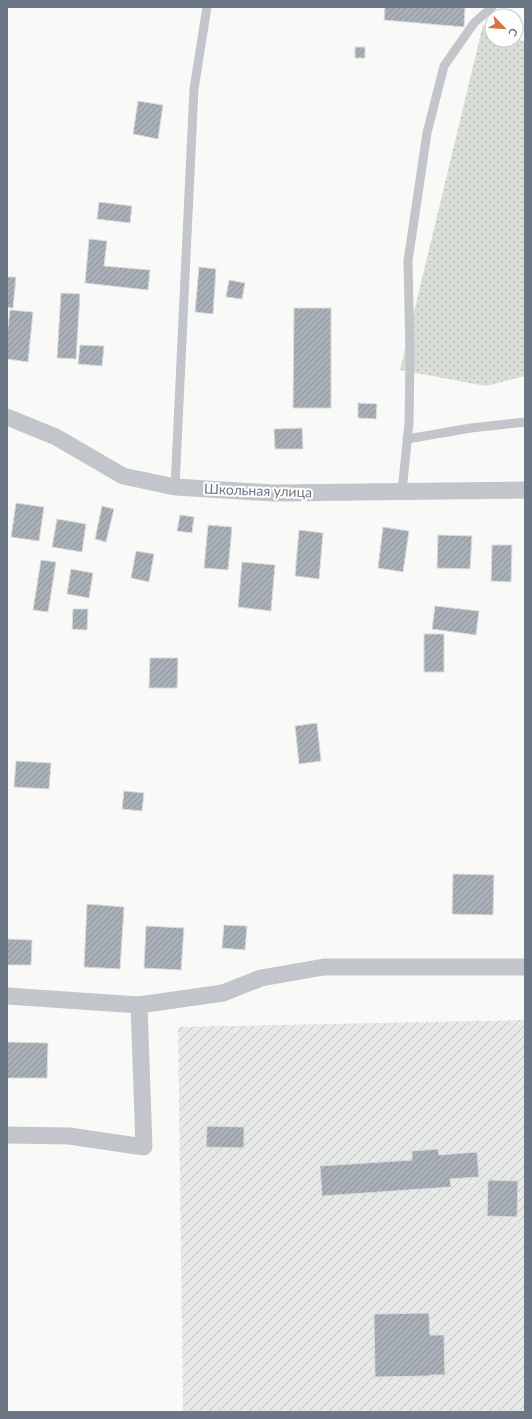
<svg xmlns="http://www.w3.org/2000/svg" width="532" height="1419" font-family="Lato,sans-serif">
<defs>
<pattern id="industrial-furrows" width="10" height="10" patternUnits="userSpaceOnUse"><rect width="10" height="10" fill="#e7e9e8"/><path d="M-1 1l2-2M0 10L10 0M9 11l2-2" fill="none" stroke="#bfc2c2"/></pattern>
<pattern id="grass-dots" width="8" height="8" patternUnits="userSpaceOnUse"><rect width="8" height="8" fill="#d9ded7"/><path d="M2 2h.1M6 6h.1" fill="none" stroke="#b4b9b4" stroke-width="1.8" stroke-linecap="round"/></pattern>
<pattern id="building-hatch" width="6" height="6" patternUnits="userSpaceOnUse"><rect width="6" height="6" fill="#a9afb6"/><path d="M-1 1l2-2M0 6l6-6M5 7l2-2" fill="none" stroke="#8e939a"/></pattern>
</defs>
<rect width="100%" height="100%" fill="#f9faf8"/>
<!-- industrial -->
<polygon fill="url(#industrial-furrows)" points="525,1020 525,1412 183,1412 178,1027"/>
<!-- grass -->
<polygon fill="url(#grass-dots)" points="483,25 492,28 492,40 516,40 516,38 525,42 525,376 486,386 400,370"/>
<!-- building -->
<g fill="url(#building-hatch)" stroke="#dbdcda">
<polygon points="385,7 465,7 464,27 384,20"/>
<rect x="355" y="47" width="10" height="11"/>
<polygon points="138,101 163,105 158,139 133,134"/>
<polygon points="99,202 132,206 130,223 97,219"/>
<polygon points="89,239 107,241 104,266 150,270 148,290 85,283"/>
<polygon points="199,267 216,269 213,314 195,312"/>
<polygon points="7,277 16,277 13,308 7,307"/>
<polygon points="229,280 245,283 242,299 226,297"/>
<polygon points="61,293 80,294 76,359 57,358"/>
<polygon points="294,308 331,308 331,408 293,408"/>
<polygon points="10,310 33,312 28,362 7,359 7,335"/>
<polygon points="80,345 104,346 102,366 78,364"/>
<polygon points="358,403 377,404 376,419 358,418"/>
<polygon points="302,428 303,449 275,449 274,429"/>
<polygon points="16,503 44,507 39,541 11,537"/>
<polygon points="102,506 114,509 106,542 95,539"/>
<polygon points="180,515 194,517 192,533 177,531"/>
<polygon points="57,519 86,524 82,552 52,547"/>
<polygon points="208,525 232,527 228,570 204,568"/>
<polygon points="383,527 409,531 403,572 378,568"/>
<polygon points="299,530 323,533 319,579 295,576"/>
<polygon points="438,535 472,536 470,569 437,568"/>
<polygon points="492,545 512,545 511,582 491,581"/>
<polygon points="136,551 154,554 149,582 131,578"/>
<polygon points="41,560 56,562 48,612 33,610"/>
<polygon points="242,562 275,565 271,611 238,607"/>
<polygon points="71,569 93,573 89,598 67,594"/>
<polygon points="435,606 479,611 476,635 432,629"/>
<polygon points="73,609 88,609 87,630 72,629"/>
<rect x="424" y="634" width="20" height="38"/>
<polygon points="150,658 178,658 177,688 149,688"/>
<polygon points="317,723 321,761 299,764 295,726"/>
<polygon points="16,761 51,763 49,789 14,787"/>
<polygon points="124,791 144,793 142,811 122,809"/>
<polygon points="453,874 494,875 493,915 452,914"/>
<polygon points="87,904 124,907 120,969 84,967"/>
<polygon points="224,925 247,926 245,950 222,948"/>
<polygon points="146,926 184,928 181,970 144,968"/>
<polygon points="7,939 32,940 31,965 7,965"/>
<polygon points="7,1042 48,1043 47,1078 7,1078"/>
<polygon points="207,1126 244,1127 244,1148 206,1147"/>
<polygon points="438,1149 439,1155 477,1152 479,1177 450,1179 451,1187 322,1196 320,1166 412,1160 412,1151"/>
<polygon points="488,1180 518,1181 517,1217 487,1216"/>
<polygon points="429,1313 430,1335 444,1335 445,1375 430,1375 430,1376 375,1377 374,1314"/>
</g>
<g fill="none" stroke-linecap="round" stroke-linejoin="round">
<!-- service -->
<g stroke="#c2c5c9" stroke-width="9">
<polyline points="407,439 471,428 525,422"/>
<polyline points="175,487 194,89 207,7"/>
<polyline points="402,491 409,423 410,357 408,261 427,133 444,66 474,23 492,7"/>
</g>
<!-- minor -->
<g stroke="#c2c5c9" stroke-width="17">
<polyline points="7,417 56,437 123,476 175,487 274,493 525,490"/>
<polyline points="7,996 139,1005"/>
<polyline points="7,1135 69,1136 144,1147 139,1005 223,993 261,978 324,967 525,967"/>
</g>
</g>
<g text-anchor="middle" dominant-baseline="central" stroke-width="4" stroke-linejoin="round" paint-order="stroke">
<!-- street labels -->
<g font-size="14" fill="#6c7786" stroke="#fff">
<text transform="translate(258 490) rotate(2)">Школьная улица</text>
</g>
</g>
<!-- border -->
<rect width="532" height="1419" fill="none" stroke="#6c7786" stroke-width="16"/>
<!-- north arrow -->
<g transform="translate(504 28) rotate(115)"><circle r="19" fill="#ffffff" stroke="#c4c9cf"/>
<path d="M0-3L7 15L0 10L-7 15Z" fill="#d27340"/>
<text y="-6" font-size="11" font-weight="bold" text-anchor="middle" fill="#6c7786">С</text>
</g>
</svg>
